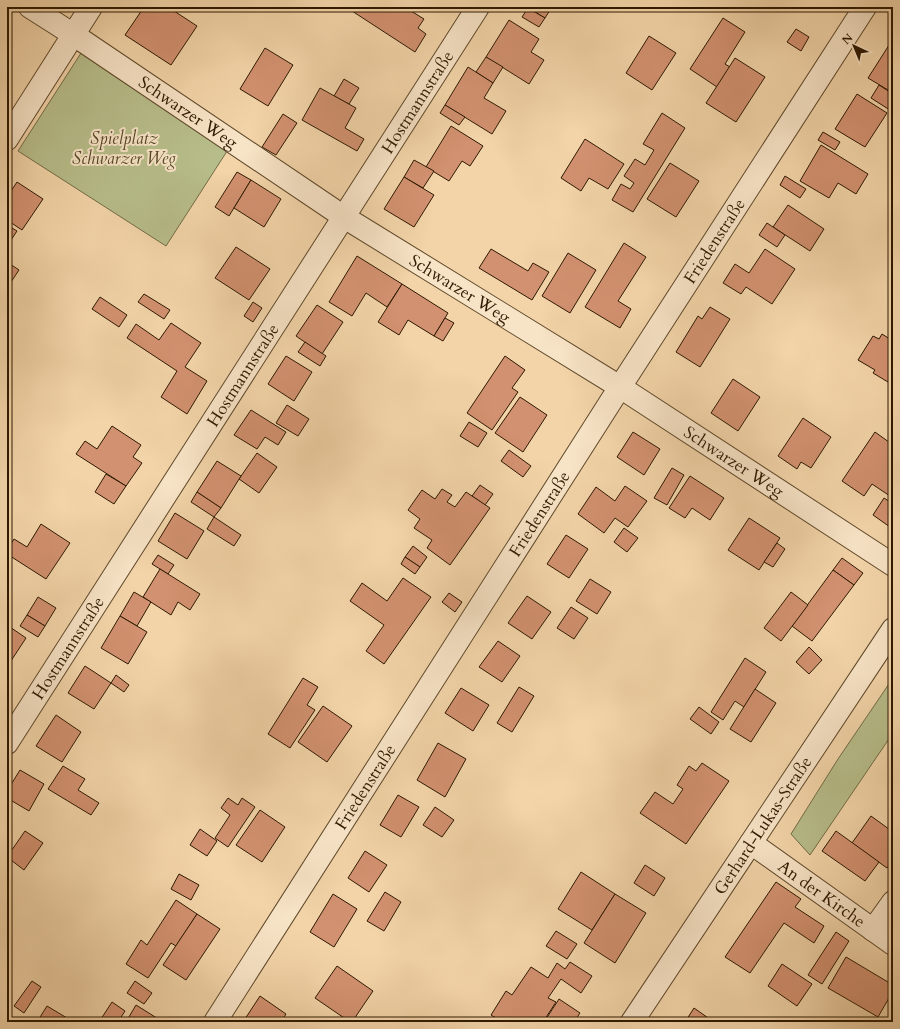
<svg xmlns="http://www.w3.org/2000/svg" width="900" height="1029" font-family="Cardo,serif">
<rect width="100%" height="100%" fill="#f2d4a8"/>
<filter id="stains"><feTurbulence type="fractalNoise" baseFrequency=".005" numOctaves="4"/><feColorMatrix values="0 0 0 0 .2 0 0 0 0 .09 0 0 0 0 .02 0 0 0 .5 -.17"/></filter>
<radialGradient id="worn" r=".72"><stop offset=".6" stop-color="#630" stop-opacity="0"/><stop offset="1" stop-color="#630" stop-opacity=".3"/></radialGradient>
<!-- green -->
<g fill="#b7bd8a" stroke="#726b45">
<polygon points="83,50 231,145 166,246 18,151"/>
<polygon points="893,678 893,733 810,855 791,834 838,759"/>
</g>
<!-- building -->
<g fill="#d29170" stroke="#2e1900">
<polygon points="144,7 168,7 197,26 171,65 125,35"/>
<polygon points="354,7 413,7 411,11 424,19 418,28 426,34 415,52 352,11"/>
<polygon points="527,7 552,7 545,18"/>
<polygon points="528,8 545,18 539,27 522,17"/>
<polygon points="723,18 745,32 725,64 730,67 717,87 690,69"/>
<polygon points="509,20 539,39 531,52 544,60 529,84 486,57"/>
<polygon points="796,29 809,37 801,51 787,42"/>
<polygon points="649,36 676,53 652,90 626,73"/>
<polygon points="891,42 893,43 893,93 868,78"/>
<polygon points="265,48 293,65 268,106 240,89"/>
<polygon points="486,57 503,67 493,83 476,72"/>
<polygon points="735,58 765,77 736,122 706,103"/>
<polygon points="468,67 493,83 484,98 506,111 492,134 445,105"/>
<polygon points="344,79 359,88 349,104 334,96"/>
<polygon points="879,85 893,94 893,112 871,98"/>
<polygon points="320,88 356,108 345,128 364,139 357,151 302,120"/>
<polygon points="857,94 887,113 865,147 835,129"/>
<polygon points="445,105 465,117 459,125 440,113"/>
<polygon points="662,113 685,128 633,212 612,200 621,184 630,189 634,183 624,176 635,159 645,165 654,150 643,144"/>
<polygon points="283,114 297,123 276,155 262,147"/>
<polygon points="451,126 483,146 470,166 462,161 449,181 426,167"/>
<polygon points="823,132 840,142 835,150 818,140"/>
<polygon points="585,139 624,164 608,189 589,178 581,191 561,178"/>
<polygon points="821,145 868,174 856,194 838,183 829,198 800,181"/>
<polygon points="414,160 434,171 423,188 404,177"/>
<polygon points="670,163 699,181 676,217 647,199"/>
<polygon points="237,172 251,180 229,216 215,207"/>
<polygon points="785,176 806,189 800,198 780,185"/>
<polygon points="404,177 434,195 414,227 384,209"/>
<polygon points="251,180 281,199 264,227 234,208"/>
<polygon points="17,182 43,199 22,230 7,220 7,197"/>
<polygon points="788,205 824,229 810,251 773,227"/>
<polygon points="767,223 785,235 777,247 759,235"/>
<polygon points="7,225 17,231 7,246"/>
<polygon points="624,243 646,257 618,301 631,309 620,328 585,307"/>
<polygon points="236,247 270,269 249,300 215,278"/>
<polygon points="491,249 528,271 533,263 549,272 532,300 479,268"/>
<polygon points="765,249 795,269 772,304 746,287 741,294 723,283 735,264 749,273"/>
<polygon points="568,253 596,270 570,313 542,296"/>
<polygon points="357,256 402,284 387,307 366,293 352,316 329,302"/>
<polygon points="7,262 19,270 7,288"/>
<polygon points="402,284 448,313 434,336 408,320 399,335 378,322"/>
<polygon points="144,294 170,310 164,319 138,302"/>
<polygon points="100,297 127,315 119,327 92,309"/>
<polygon points="253,302 262,308 253,322 244,316"/>
<polygon points="317,305 343,322 322,354 296,336"/>
<polygon points="710,307 730,319 700,367 676,352 698,316 702,319"/>
<polygon points="445,318 454,323 443,341 434,336"/>
<polygon points="171,323 201,343 185,367 207,381 187,414 161,397 177,371 127,338 136,324 159,340"/>
<polygon points="882,334 893,341 893,385 873,373 875,370 858,360 873,336 879,339"/>
<polygon points="305,342 326,356 320,366 298,352"/>
<polygon points="286,356 312,372 294,401 268,384"/>
<polygon points="505,356 525,370 512,388 518,392 492,430 467,413"/>
<polygon points="733,379 760,397 738,431 711,413"/>
<polygon points="520,397 547,415 523,452 495,433"/>
<polygon points="287,405 309,419 298,436 276,423"/>
<polygon points="251,410 286,432 278,445 265,437 257,449 234,435"/>
<polygon points="803,418 831,437 811,468 801,462 797,469 778,456"/>
<polygon points="469,422 487,433 478,447 460,436"/>
<polygon points="112,426 141,445 133,457 142,463 126,486 76,454 85,441 97,449"/>
<polygon points="633,432 660,449 644,475 617,457"/>
<polygon points="875,432 893,445 893,498 872,484 864,496 842,481"/>
<polygon points="509,450 531,466 523,477 501,461"/>
<polygon points="257,453 277,467 259,493 239,479"/>
<polygon points="217,461 241,476 221,508 197,492"/>
<polygon points="672,468 684,475 667,505 654,498"/>
<polygon points="106,474 126,486 114,504 95,492"/>
<polygon points="690,476 724,498 710,520 692,508 685,518 669,508"/>
<polygon points="480,485 493,494 485,505 472,496"/>
<polygon points="625,486 647,501 628,527 615,518 604,533 578,514 596,487 615,501"/>
<polygon points="442,489 452,495 447,502 455,507 466,492 490,508 450,565 427,548 432,540 414,528 420,519 408,510 422,490 435,499"/>
<polygon points="197,492 221,508 214,517 191,502"/>
<polygon points="884,498 893,504 893,522 890,527 873,515"/>
<polygon points="175,513 204,531 187,559 158,541"/>
<polygon points="214,517 241,535 234,546 207,529"/>
<polygon points="749,518 780,538 759,570 728,550"/>
<polygon points="41,524 70,543 46,579 7,554 7,550 14,539 27,547"/>
<polygon points="624,528 638,538 627,552 614,542"/>
<polygon points="566,535 588,549 569,578 547,564"/>
<polygon points="777,543 785,549 773,567 764,562"/>
<polygon points="413,546 427,557 420,567 405,557"/>
<polygon points="158,555 174,565 168,574 152,564"/>
<polygon points="405,557 420,567 415,574 401,564"/>
<polygon points="842,558 863,573 854,585 833,570"/>
<polygon points="160,569 200,594 190,610 178,602 171,615 143,597"/>
<polygon points="833,570 854,585 812,641 792,626"/>
<polygon points="403,578 431,597 384,664 366,651 384,625 350,601 362,583 387,601"/>
<polygon points="590,579 611,592 597,614 576,601"/>
<polygon points="134,592 151,602 137,626 120,616"/>
<polygon points="791,592 808,605 781,641 764,628"/>
<polygon points="449,593 462,602 455,612 442,602"/>
<polygon points="527,596 551,612 532,639 508,623"/>
<polygon points="38,597 56,608 45,626 27,615"/>
<polygon points="571,607 588,618 574,639 557,628"/>
<polygon points="27,615 45,626 38,637 20,626"/>
<polygon points="120,616 147,632 128,664 101,648"/>
<polygon points="7,625 26,638 7,667"/>
<polygon points="498,641 520,656 502,682 479,667"/>
<polygon points="809,647 822,660 809,674 796,662"/>
<polygon points="745,658 766,672 744,707 735,701 723,720 711,712"/>
<polygon points="85,666 111,683 94,709 68,693"/>
<polygon points="116,675 129,685 124,692 111,683"/>
<polygon points="303,678 318,687 307,705 315,710 290,748 268,734"/>
<polygon points="519,687 534,696 512,732 497,723"/>
<polygon points="461,688 489,705 473,731 445,713"/>
<polygon points="755,689 776,703 751,742 730,729"/>
<polygon points="323,706 352,726 327,762 298,742"/>
<polygon points="699,707 719,722 711,734 690,719"/>
<polygon points="56,715 81,732 62,762 36,746"/>
<polygon points="438,743 466,759 445,797 417,780"/>
<polygon points="702,763 729,781 686,844 640,813 655,792 673,804 683,789 677,785 689,766 696,771"/>
<polygon points="63,766 85,779 78,790 99,803 91,815 48,789"/>
<polygon points="20,770 44,784 29,811 7,798 7,791"/>
<polygon points="398,795 419,807 401,837 380,825"/>
<polygon points="228,798 238,805 242,798 255,807 228,847 215,838 230,815 221,808"/>
<polygon points="435,807 454,820 442,837 423,825"/>
<polygon points="260,810 285,827 262,862 236,845"/>
<polygon points="871,816 893,832 893,860 887,868 852,843"/>
<polygon points="200,829 217,841 207,856 190,845"/>
<polygon points="25,831 43,843 24,870 7,857"/>
<polygon points="836,831 879,862 865,881 822,851"/>
<polygon points="365,851 387,865 369,892 348,878"/>
<polygon points="645,865 665,878 654,896 634,883"/>
<polygon points="581,872 615,894 592,930 558,909"/>
<polygon points="179,874 199,885 191,900 171,889"/>
<polygon points="776,882 801,899 795,907 824,926 814,943 784,923 750,973 725,957"/>
<polygon points="385,892 401,902 384,931 367,921"/>
<polygon points="333,894 357,909 334,947 310,932"/>
<polygon points="615,894 646,913 615,963 584,943"/>
<polygon points="176,900 197,914 176,946 171,943 148,978 126,964 141,940 147,945"/>
<polygon points="197,914 220,929 186,980 163,965"/>
<polygon points="556,931 577,944 567,959 546,946"/>
<polygon points="836,932 849,941 822,984 808,975"/>
<polygon points="846,957 893,985 893,991 878,1017 828,988"/>
<polygon points="570,962 592,976 581,993 561,979 548,998 556,1002 543,1022 502,1022 491,1015 506,991 512,995 531,967 548,978 557,963 565,969"/>
<polygon points="782,964 812,984 797,1006 768,986"/>
<polygon points="337,966 373,991 352,1022 350,1022 315,998"/>
<polygon points="32,981 41,987 24,1013 14,1006"/>
<polygon points="135,981 152,993 144,1004 127,993"/>
<polygon points="260,996 286,1014 281,1022 243,1022"/>
<polygon points="559,999 580,1013 574,1022 544,1022"/>
<polygon points="112,1002 125,1011 118,1022 99,1022"/>
<polygon points="136,1005 160,1020 158,1022 126,1022"/>
<polygon points="47,1006 67,1018 65,1022 37,1022"/>
<polygon points="694,1008 714,1022 685,1022"/>
</g>
<g fill="none" stroke-linecap="round" stroke-linejoin="round">
<!-- minor casing -->
<g stroke="#5f482a" stroke-width="24">
<g id="minor">
<path id="s1" d="M30,7L74,35L344,217L620,387L893,565"/>
<polyline points="7,139 91,7"/>
<path id="s2" d="M7,743L478,7"/>
<path id="s3" d="M751,843L893,944"/>
<polyline points="873,930 893,902"/>
<path id="s4" d="M215,1022L620,387L865,7"/>
<path id="s5" d="M632,1022L893,629"/>
</g>
</g>
<!-- minor -->
<use href="#minor" stroke="#f7e3c6" stroke-width="22"/>
</g>
<g text-anchor="middle" dominant-baseline="central" stroke-width="4" stroke-linejoin="round" paint-order="stroke">
<!-- street labels -->
<g font-size="17" fill="#2e1900" stroke="#f7e3c6">
<text stroke="none"><textPath href="#s2" startOffset="761">Hostmannstraße</textPath></text>
<text stroke="none"><textPath href="#s1" startOffset="190">Schwarzer Weg</textPath></text>
<text stroke="none"><textPath href="#s4" startOffset="927">Friedenstraße</textPath></text>
<text stroke="none"><textPath href="#s1" startOffset="514">Schwarzer Weg</textPath></text>
<text stroke="none"><textPath href="#s2" startOffset="437">Hostmannstraße</textPath></text>
<text stroke="none"><textPath href="#s1" startOffset="838">Schwarzer Weg</textPath></text>
<text stroke="none"><textPath href="#s4" startOffset="603">Friedenstraße</textPath></text>
<text stroke="none"><textPath href="#s2" startOffset="113">Hostmannstraße</textPath></text>
<text stroke="none"><textPath href="#s4" startOffset="279">Friedenstraße</textPath></text>
<text stroke="none"><textPath href="#s5" startOffset="236">Gerhard-Lukas-Straße</textPath></text>
<text stroke="none"><textPath href="#s3" startOffset="87">An der Kirche</textPath></text>
</g>
<!-- park labels -->
<g font-size="17" font-style="italic" fill="#574a29" stroke="#f7e3c6">
<text x="124" y="138">Spielplatz<tspan x="124" dy="20">Schwarzer Weg</tspan></text>
</g>
</g>
<!-- margin -->
<rect width="900" height="1029" fill="none" stroke="#f2d4a8" stroke-width="24"/>
<rect x="8" y="8" width="884" height="1013" fill="none" stroke="#2e1900" stroke-width="2"/>
<rect x="12" y="12" width="876" height="1005" fill="none" stroke="#2e1900"/>
<!-- north arrow -->
<g transform="translate(854 46) rotate(316)" stroke="#f7e3c6" stroke-width="3" paint-order="stroke">
<path d="M0-3L7 15L0 10L-7 15Z" fill="#2e1900"/>
<text y="-6" font-size="11" font-weight="bold" text-anchor="middle" fill="#2e1900">N</text>
</g>
<rect width="100%" height="100%" filter="url(#stains)"/>
<rect width="100%" height="100%" fill="url(#worn)"/>
</svg>
